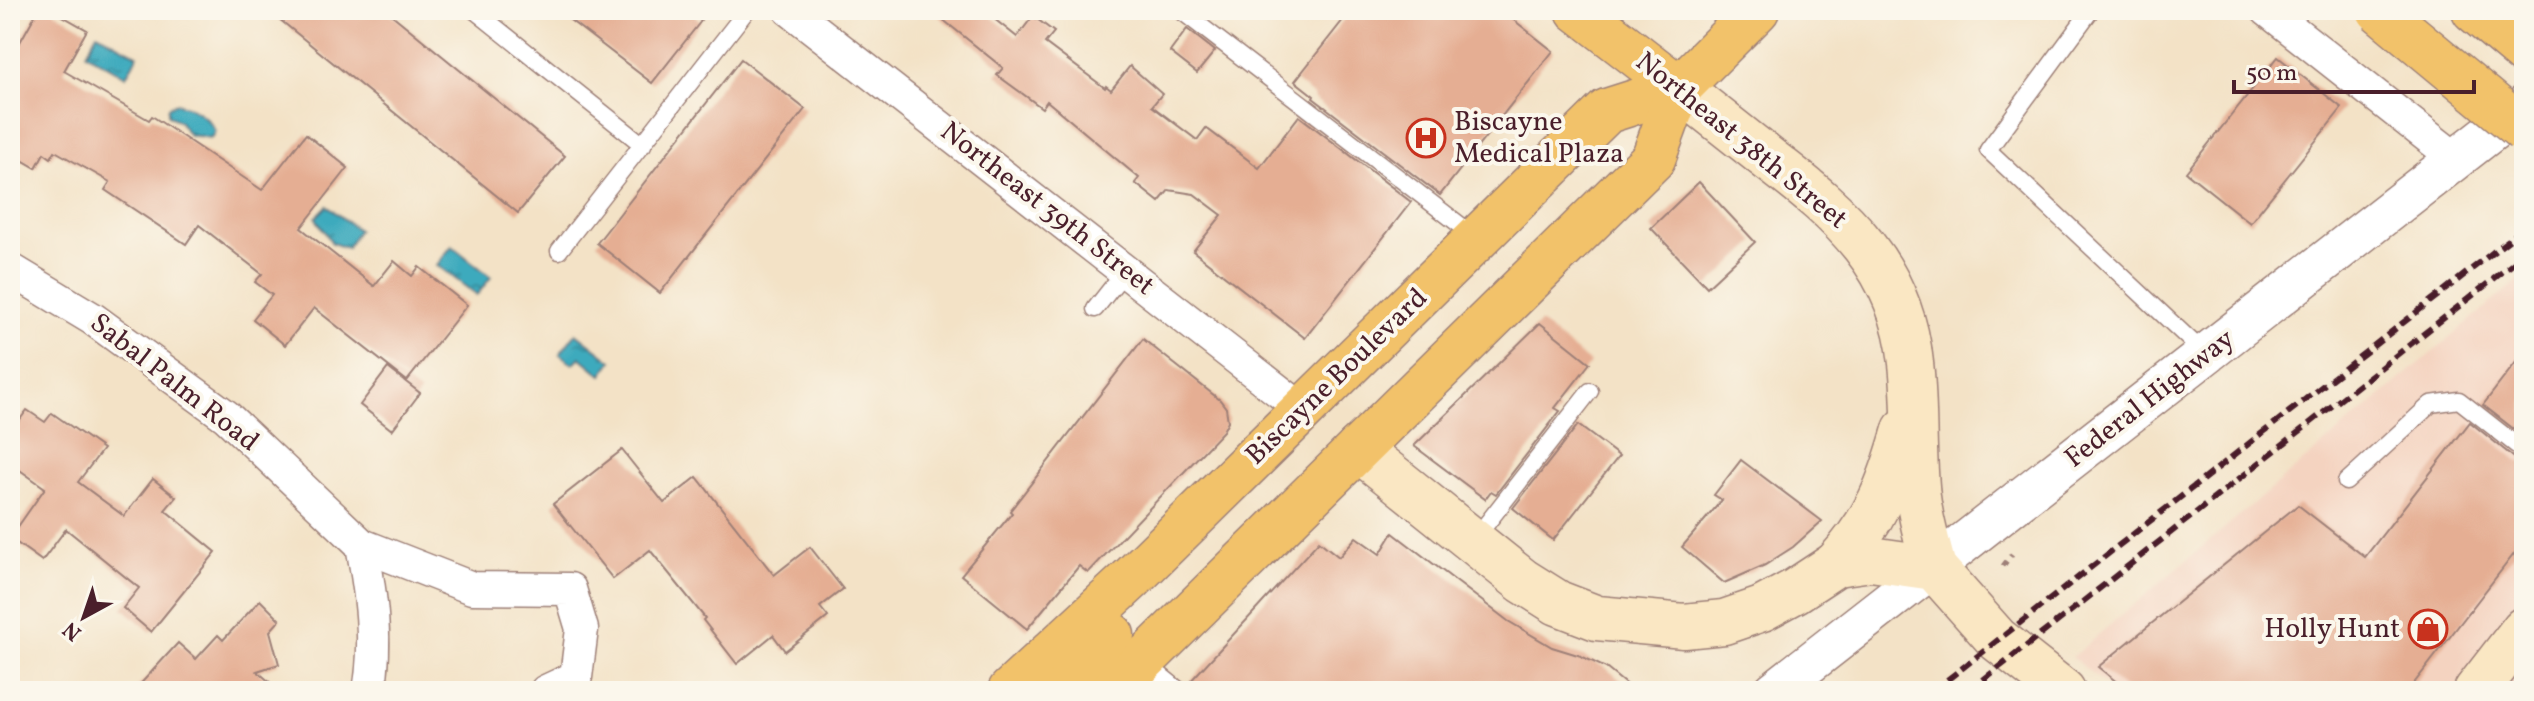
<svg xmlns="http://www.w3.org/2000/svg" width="2534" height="701" font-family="Vollkorn,serif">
<defs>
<pattern id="water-ripples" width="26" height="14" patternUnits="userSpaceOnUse" patternTransform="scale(2)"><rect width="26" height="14" fill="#3eaabd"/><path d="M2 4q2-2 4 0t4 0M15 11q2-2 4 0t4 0" fill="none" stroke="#368a9a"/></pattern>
</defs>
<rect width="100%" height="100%" fill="#fbf7ec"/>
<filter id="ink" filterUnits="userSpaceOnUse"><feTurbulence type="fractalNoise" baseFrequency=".0125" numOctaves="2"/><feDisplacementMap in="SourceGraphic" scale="16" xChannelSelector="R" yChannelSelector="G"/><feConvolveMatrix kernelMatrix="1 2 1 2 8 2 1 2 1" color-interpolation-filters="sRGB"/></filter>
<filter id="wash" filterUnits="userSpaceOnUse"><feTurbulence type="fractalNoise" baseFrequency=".006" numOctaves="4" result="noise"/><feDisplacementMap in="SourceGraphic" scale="32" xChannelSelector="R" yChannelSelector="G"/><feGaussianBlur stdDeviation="1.8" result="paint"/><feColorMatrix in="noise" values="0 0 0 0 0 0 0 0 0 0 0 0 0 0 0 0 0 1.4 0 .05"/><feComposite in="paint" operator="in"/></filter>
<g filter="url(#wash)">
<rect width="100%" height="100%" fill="#f3e2c6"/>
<!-- built -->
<polygon fill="#f4d3c0" points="2524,275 2524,691 2113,691 2072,657"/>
<!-- water -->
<g fill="url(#water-ripples)" stroke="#446474" stroke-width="2">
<polygon points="97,33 138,55 126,76 86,53"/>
<path d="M176,103C193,107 207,116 215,131L211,138L189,135L180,122L168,115V107Z"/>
<polygon points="327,206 358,230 347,248 332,243 317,220 316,217"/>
<polygon points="452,246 491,277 477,295 437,265"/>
<polygon points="576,333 612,361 602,375 580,357 573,364 560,354"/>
</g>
<g id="blocks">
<!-- building -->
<g fill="#e5ae93">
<polygon points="38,10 52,10 87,30 64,71 149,120 152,116 262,190 306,134 348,168 301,228 374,286 394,261 412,276 419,267 467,305 407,381 314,308 285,345 253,319 272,295 255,282 262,274 199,225 186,244 105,190 110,182 55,151 51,158 44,153 36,168 10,153 10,60"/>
<polygon points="268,10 386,10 565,156 518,213"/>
<polygon points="557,10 687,10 701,21 652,83"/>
<polygon points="931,10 983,10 1017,37 1033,16 1054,32 1045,43 1105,88 1106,86 1111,90 1130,66 1162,94 1152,106 1197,140 1206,128 1259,168 1299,116 1411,202 1305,338 1193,251 1222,215 1194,194 1169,190 1159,202 1135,183 1139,178 1047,101 1042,108 997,75 1003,68"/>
<polygon points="1351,10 1501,10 1553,51 1440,195 1313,98 1314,96 1295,81"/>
<polygon points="1187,29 1215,51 1197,73 1170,52"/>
<polygon points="2278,57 2342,108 2250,223 2186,172"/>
<polygon points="741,59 805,109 660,293 597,243"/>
<polygon points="1699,182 1755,242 1707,287 1651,228"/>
<polygon points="1540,323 1590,363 1555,408 1560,411 1496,494 1491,491 1485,499 1414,446"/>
<polygon points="1143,339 1220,400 1226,408 1228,421 1223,431 1088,573 1079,566 1027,629 961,575 1012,513 1010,511"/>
<polygon points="2524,352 2524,437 2483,405"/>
<polygon points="388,368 420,393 392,430 360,405"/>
<polygon points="27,410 45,422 52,413 103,449 78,482 124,516 153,479 176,497 165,510 216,552 151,632 123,608 139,588 66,529 42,561 10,538 45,488 10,463 10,433"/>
<polygon points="2470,422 2517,460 2524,462 2524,541 2408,691 2128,691 2098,667 2298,505 2365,557"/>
<polygon points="1578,425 1619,456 1553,540 1513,508"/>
<polygon points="622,450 664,503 697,477 774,575 810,547 843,589 820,607 828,617 785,651 773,635 737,664 703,620 705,618 650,550 613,579 553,504"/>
<polygon points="1741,460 1822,521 1793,547 1765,565 1724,583 1682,547 1722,500 1714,495"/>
<polygon points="1393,533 1508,621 1552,647 1581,656 1606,668 1634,691 1191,691 1188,684 1319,541 1339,557 1356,537 1380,554"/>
<polygon points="260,600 280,620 270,631 279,664 257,671 280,691 134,691 178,643 196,659 218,635 223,640"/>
</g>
</g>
</g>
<g filter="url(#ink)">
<use href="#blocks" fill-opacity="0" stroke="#9e8078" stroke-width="2"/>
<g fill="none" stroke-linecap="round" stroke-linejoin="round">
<!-- service casing -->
<g stroke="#9e8078" stroke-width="19">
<g id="service">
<polyline points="474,10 643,145"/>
<polyline points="1180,10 1477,238"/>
<polyline points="2091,10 1988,150 2205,354"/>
<polyline points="559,251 747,10"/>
<polyline points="1095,309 1125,271"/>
<polyline points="2346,482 2431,404 2459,400 2524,451"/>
<polyline points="1474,540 1590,391"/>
<polyline points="1144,662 1180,691"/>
</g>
</g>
<!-- minor casing -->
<g stroke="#9e8078" stroke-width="35">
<g id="minor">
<polyline points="790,10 1303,410"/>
<polyline points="2267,10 2455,158"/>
<polyline points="10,269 93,319 226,416 362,545 472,588 570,589 582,629 576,677 546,691"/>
<path d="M362,545C371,595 378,641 369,691"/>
</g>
</g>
<!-- tertiary casing -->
<g stroke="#9e8078" stroke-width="43">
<polyline id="tertiary" points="1774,691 2524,106"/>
</g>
<!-- secondary casing -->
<g stroke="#9e8078" stroke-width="47">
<g id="secondary">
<path d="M1679,88C1709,112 1740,136 1770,160C1842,215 1901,266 1911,363C1916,407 1913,453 1918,497C1921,521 1928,545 1934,568"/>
<polyline points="1358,449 1523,581 1558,603 1597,618 1684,626 1724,622 1762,609 1795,591 1836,564 1871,559 1934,568 1997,639 2063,691"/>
<path d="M1836,564C1876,520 1889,486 1905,430"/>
<polyline points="2476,691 2524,629"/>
</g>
</g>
<!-- primary casing -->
<g stroke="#9e8078" stroke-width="47">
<g id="primary">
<polyline points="1578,10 1679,88"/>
<polyline points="1010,691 1132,578 1607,111 1679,88"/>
<polyline points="1066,691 1076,669 1112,635"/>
<polyline points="1112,691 1653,159 1679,88 1757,10"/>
</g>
</g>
<!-- motorway casing -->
<g stroke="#9e8078" stroke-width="47">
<polyline id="motorway" points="2474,10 2524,52"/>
</g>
<!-- path -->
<polyline stroke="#9e8078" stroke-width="5" stroke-dasharray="6 6" stroke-linecap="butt" points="2003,566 2012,554"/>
<!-- service -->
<use href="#service" stroke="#fff" stroke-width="16"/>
<!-- minor -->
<use href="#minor" stroke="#fff" stroke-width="32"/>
<!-- tertiary -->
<use href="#tertiary" stroke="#fff" stroke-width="40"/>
<!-- secondary -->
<use href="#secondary" stroke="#fae7c3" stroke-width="44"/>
<!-- primary -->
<use href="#primary" stroke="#f2c26a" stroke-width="44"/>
<!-- motorway -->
<use href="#motorway" stroke="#f2c26a" stroke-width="44"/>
<!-- rail -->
<g stroke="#4a1f2b" stroke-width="6" stroke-dasharray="12 6" stroke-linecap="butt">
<polyline points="1933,691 2524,228"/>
<polyline points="1969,691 2524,255"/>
</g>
<!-- motorway-bridge casing -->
<g stroke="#9e8078" stroke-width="47" stroke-linecap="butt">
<polyline id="motorway-bridge" points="2379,10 2524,130"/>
</g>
<!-- motorway-bridge -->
<use href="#motorway-bridge" stroke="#f2c26a" stroke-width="44"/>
</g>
</g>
<!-- icons -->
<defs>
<g id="hospital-ring" transform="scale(2)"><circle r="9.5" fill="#fbf7ec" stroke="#c8321e" stroke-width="1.5"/><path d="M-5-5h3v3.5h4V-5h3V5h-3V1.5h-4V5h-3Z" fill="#c8321e"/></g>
<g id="shop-ring" transform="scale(2)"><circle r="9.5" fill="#fbf7ec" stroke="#c8321e" stroke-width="1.5"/><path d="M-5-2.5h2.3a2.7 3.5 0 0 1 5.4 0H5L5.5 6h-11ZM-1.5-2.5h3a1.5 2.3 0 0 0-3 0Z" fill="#c8321e"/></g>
</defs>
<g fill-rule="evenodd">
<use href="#hospital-ring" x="1426" y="138"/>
<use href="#shop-ring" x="2428" y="629"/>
</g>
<g text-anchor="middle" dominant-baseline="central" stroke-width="8" stroke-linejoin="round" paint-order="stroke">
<!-- poi labels -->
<g font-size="28" fill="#4a1f2b" stroke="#fbf7ec" text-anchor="start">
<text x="1454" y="122">Biscayne<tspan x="1454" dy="32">Medical Plaza</tspan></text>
<text x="2400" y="629" text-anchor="end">Holly Hunt</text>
</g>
<!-- street labels -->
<g font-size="28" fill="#4a1f2b" stroke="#fbf7ec">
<text transform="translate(1741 141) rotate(39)">Northeast 38th Street</text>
<text transform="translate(1047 209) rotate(38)">Northeast 39th Street</text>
<text transform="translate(1337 377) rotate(-44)">Biscayne Boulevard</text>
<text transform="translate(174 383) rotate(38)">Sabal Palm Road</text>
<text transform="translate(2150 399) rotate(-38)">Federal Highway</text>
</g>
</g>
<!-- margin -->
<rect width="2534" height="701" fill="none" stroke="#fbf7ec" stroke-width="40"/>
<!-- north arrow -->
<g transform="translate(84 617) rotate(220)" stroke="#fbf7ec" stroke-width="6" paint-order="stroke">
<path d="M0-6L14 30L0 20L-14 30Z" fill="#4a1f2b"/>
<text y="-12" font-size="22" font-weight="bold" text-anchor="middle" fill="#4a1f2b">N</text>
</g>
<!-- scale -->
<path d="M2234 80v12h240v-12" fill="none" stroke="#4a1f2b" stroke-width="4"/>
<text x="2246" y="80" font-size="24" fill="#4a1f2b" stroke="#fbf7ec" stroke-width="6" paint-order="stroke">50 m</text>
</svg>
